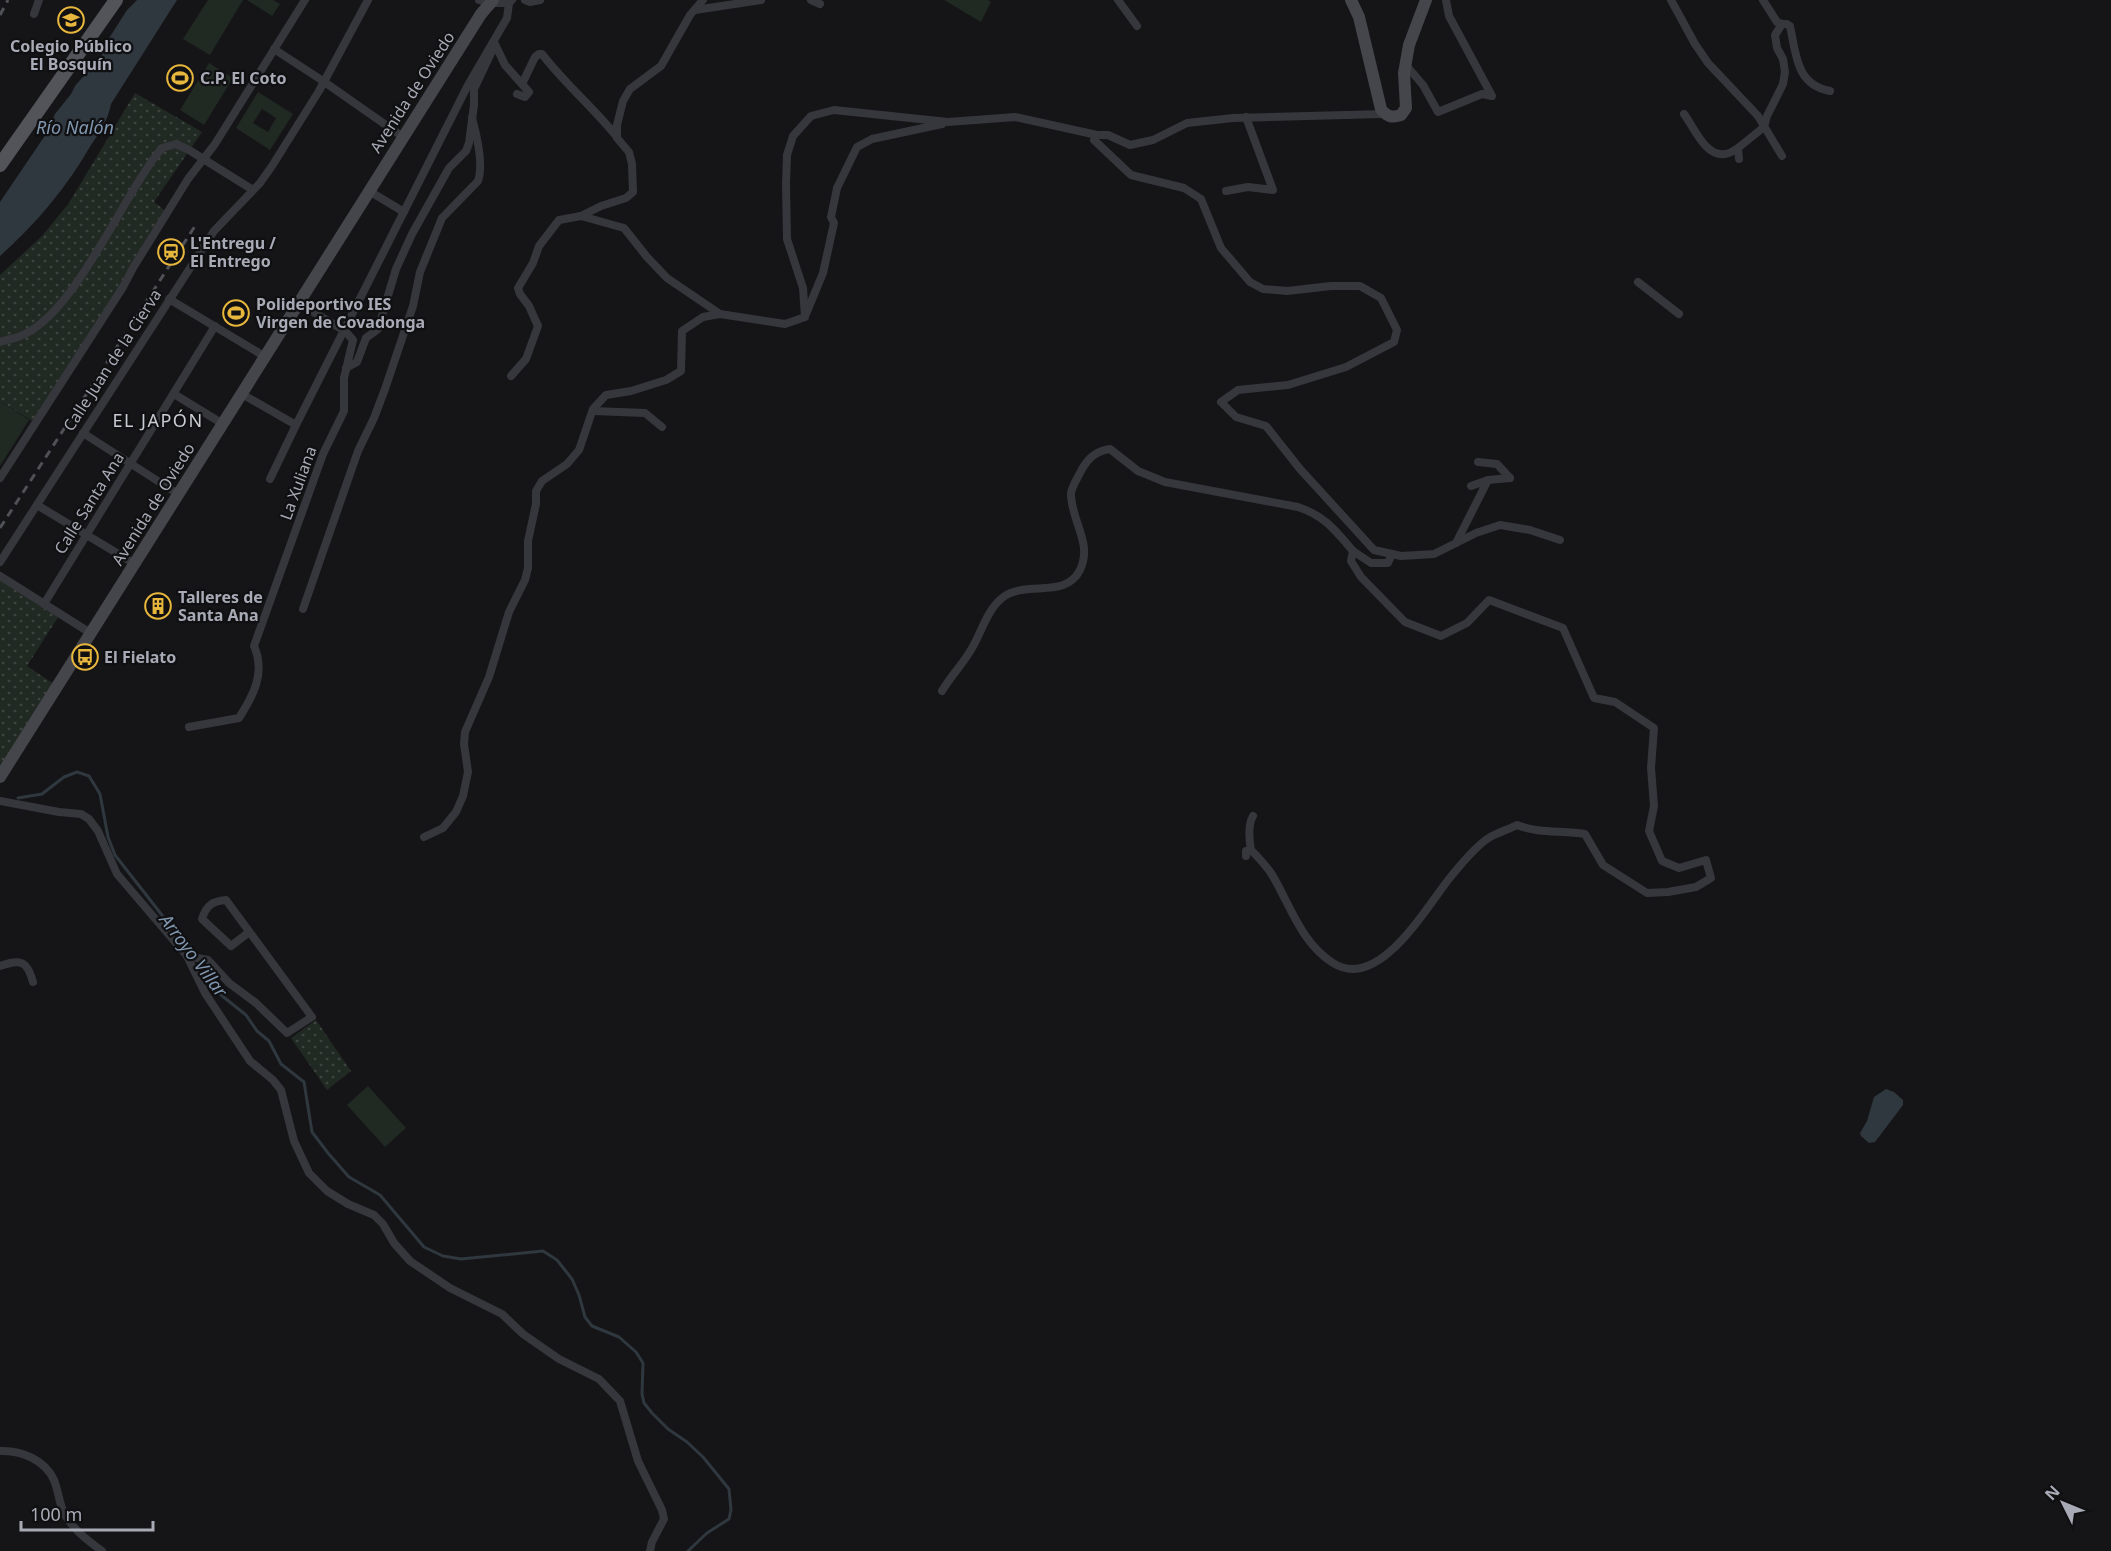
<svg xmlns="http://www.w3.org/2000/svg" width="2111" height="1551" font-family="'Noto Sans',sans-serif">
<defs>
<pattern id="park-dots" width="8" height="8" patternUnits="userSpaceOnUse" patternTransform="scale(1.5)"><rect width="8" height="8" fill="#212923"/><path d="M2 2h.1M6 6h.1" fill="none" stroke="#3e4541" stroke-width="1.8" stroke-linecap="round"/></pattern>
</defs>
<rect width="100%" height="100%" fill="#151517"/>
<!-- park -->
<g fill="url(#park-dots)">
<polygon points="135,93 202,132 154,202 167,212 35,423 0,401 0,275 42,236 69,203"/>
<polygon points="0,576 60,614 27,666 57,686 0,777"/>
<polygon points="316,1020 351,1071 327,1090 291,1038"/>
</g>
<!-- garden -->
<g fill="#212923" fill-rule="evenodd">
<polygon points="208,0 243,0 210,55 183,39"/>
<polygon points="247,0 273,0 280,4 272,16"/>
<polygon points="944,0 988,0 991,2 981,22"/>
<polygon points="209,63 233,78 204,125 180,110"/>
<path d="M258,92L293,114L270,150L236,128ZM262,109L276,118L268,132L253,123Z"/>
<polygon points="0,401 29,420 0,466"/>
<polygon points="368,1086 406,1128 385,1147 347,1105"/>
</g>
<!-- water -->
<g fill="#2f373f">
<path d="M137,0H177L111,104C108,120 100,132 91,145C67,187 36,224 0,256V202L44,137L55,114L71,94L75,86L102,55L106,43L127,10Z"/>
<polygon points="1886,1089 1894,1092 1903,1100 1903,1105 1875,1142 1869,1143 1861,1136 1860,1133 1867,1121 1874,1097"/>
</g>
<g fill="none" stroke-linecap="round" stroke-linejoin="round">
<!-- stream -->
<g stroke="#2f373f" stroke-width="3">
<polyline points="18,798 42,794 64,777 77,772 89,776 100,794 108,837 115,855 165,919 191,947 196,955"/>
<polyline points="199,961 221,995 246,1015 257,1031 269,1041 281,1064 304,1082 312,1132 328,1153 349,1177 380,1195 424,1247 443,1256 461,1259 543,1251 557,1260 572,1279 579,1295 585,1317 592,1326 619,1337 636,1352 643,1363 642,1394 644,1403 652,1413 668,1429 687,1442 703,1457 729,1489 731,1510 729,1519 707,1533 688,1551"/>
</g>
<!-- street -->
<g stroke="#36373c" stroke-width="8">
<polyline points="479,0 490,3 509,3 512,0"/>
<polyline points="525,0 530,2 540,0"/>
<polyline points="811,0 820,4"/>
<polyline points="1118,0 1137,26"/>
<polyline points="1671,0 1695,44 1708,63 1758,116 1782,156"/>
<polyline points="1763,0 1777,22 1782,24"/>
<polyline points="695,10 761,0"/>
<polyline points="34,14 39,0"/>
<polyline points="494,42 505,65 529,92 525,97 517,94"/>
<polyline points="274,49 323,81 403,137"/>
<polyline points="1405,64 1423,85 1438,112 1482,94 1492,96 1449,16 1446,0"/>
<path d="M522,84L535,57L539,54H542C565,84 594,108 617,137"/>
<polyline points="1384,114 1233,118 1187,123 1153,140 1130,145 1108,135 1097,135 1094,140 1131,175 1184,188 1201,199 1221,248 1250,282 1263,289 1287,291 1331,286 1360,286 1381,298 1397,330 1394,342 1346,367 1288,385 1238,390 1221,402 1236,417 1266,426 1300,469 1374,550 1401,556 1434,554 1476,533 1500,525 1530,530 1560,540"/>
<path d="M1684,114C1694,127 1705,157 1725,154C1729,154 1735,150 1738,148"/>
<path d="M1739,159L1738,148L1764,127L1767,116L1783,84L1785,72L1783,59L1777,48L1775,35L1782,24H1787L1790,26C1796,54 1796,85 1830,91"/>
<polyline points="369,191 404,212"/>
<polyline points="1226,191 1248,187 1273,190 1246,117"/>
<polyline points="581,216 624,228 647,257 667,278 720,314"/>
<polyline points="1638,282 1679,314"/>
<polyline points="169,299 264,356"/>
<polyline points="806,314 823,273 834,223 831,217 837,188 857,147 872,139 942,124"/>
<path d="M0,342C6,340 12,339 18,337C75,317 122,195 162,148L176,144L189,150L253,190"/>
<polyline points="346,368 357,362 366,338 378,329 396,269 412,234 449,168 466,151 469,143 474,105 474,89 492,51"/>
<polyline points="511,376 526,359 538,326 529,306 520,294 518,288 533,263 539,246 559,220 581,216 601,206 626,198 633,192 632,164 629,152 617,138 617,125 623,101 630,89 661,66 690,15 703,0"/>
<polyline points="174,394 223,424"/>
<polyline points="242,394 296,425 468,85 507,18 509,3"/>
<polyline points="593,411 645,413 662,427"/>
<polyline points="83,433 178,494"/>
<polyline points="1478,462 1497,464 1510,478"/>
<polyline points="0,478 123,287 133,268 188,179 215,144 305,0"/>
<polyline points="270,479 296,425"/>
<polyline points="1488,480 1510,478"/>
<polyline points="37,505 135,564"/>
<polyline points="1456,543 1488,480 1471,486"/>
<polyline points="0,562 214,231 260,183 272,166 319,91 368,0"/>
<polyline points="0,576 92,634"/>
<polyline points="44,604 215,326"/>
<path d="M303,609L358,451L374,418L385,389L413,306L420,272L442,218L478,181C484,164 477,136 472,118"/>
<path d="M942,691C950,677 961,666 969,653C981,636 985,612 1002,598C1026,579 1065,600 1080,570C1093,543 1071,521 1071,494C1071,487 1079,476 1082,469C1089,457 1097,451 1110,449L1138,471L1165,482L1298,507C1325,516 1335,530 1353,551"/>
<path d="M189,727L239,718C253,696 266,673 254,646L323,454L344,411V378L353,340L345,331L298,303"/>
<polyline points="0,801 59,812 81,814 89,819 98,831 117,874 187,956 205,993 250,1061 273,1080 281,1090 294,1141 309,1173 327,1191 348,1204 374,1215 383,1224 394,1243 410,1261 450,1288 502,1314 523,1334 559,1359 599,1379 620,1401 638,1461 662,1510 664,1519 652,1542 650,1551"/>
<polyline points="424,837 443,828 456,812 463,796 468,772 464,744 465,732 489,677 509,612 525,580 528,568 528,541 536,504 536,491 542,481 567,464 579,450 593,409 606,395 631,391 666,380 681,371 682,331 703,317 720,314 785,324 805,317 803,288 787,239 786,184 787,155 793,136 811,116 834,110 948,122 1015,117 1097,135"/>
<path d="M1251,850C1249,840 1248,824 1253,816"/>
<path d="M1246,856V851L1251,850C1259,858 1268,867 1274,878C1291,908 1302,943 1333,963C1380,993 1428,903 1453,874C1462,863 1480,842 1492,836C1500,832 1509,829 1517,825C1539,834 1562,830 1585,834L1603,865L1647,893L1668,892L1696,887L1711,878L1706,860L1679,868L1662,861L1649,831L1654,806L1651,768L1654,728L1615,702L1594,698L1563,628L1489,600L1467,623L1441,636L1405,622L1361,577L1351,561L1353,551L1371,563H1388L1392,554"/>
<path d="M187,956L208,960L229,983L256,1003L287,1033L312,1017L226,900C212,901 206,906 202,919L231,946L248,933"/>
<path d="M0,966C20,959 27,960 33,982"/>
<path d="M0,1451C21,1450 45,1460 54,1480C58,1490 59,1501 63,1511C72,1529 87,1540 102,1551"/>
</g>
<!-- secondary -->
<g stroke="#44464b" stroke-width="12">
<path d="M1351,0L1359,17L1381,109C1387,117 1392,118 1401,115L1406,108L1404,73L1409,45L1426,0"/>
<polyline points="0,777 481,14 493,0"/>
</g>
<!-- primary -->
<polyline stroke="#52545a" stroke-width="14" points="0,165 116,0"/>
<!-- rail -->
<g stroke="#4f5156" stroke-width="3" stroke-dasharray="8 6" stroke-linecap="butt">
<polyline points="0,15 8,0"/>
<polyline points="0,528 197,223"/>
</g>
</g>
<!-- icons -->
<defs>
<g id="school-ring" transform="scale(1.35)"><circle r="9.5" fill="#101012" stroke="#e7b73d" stroke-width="1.5"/><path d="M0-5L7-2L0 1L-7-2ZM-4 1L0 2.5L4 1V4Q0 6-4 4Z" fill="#e7b73d"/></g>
<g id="stadium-ring" transform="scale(1.35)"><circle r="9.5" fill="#101012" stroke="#e7b73d" stroke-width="1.5"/><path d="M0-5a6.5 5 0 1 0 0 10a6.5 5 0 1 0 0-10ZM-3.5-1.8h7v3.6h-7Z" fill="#e7b73d"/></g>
<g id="station-ring" transform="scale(1.35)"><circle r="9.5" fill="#101012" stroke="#e7b73d" stroke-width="1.5"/><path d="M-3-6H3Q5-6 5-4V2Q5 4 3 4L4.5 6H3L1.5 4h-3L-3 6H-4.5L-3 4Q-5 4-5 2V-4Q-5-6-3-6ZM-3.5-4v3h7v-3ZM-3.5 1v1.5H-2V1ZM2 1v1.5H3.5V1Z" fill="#e7b73d"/></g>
<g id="building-ring" transform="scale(1.35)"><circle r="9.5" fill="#101012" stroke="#e7b73d" stroke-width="1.5"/><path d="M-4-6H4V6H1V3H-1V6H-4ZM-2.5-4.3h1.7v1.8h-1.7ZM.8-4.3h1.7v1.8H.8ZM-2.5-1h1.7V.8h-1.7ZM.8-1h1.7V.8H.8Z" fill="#e7b73d"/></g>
<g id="bus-ring" transform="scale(1.35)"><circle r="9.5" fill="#101012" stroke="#e7b73d" stroke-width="1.5"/><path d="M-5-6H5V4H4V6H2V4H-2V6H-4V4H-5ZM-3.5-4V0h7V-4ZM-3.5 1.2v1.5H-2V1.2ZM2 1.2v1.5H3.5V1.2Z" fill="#e7b73d"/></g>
</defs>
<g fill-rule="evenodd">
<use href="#school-ring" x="71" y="20"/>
<use href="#stadium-ring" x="180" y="78"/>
<use href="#station-ring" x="171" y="252"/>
<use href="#stadium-ring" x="236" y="313"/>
<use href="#building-ring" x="158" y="606"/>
<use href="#bus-ring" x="85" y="657"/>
</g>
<g text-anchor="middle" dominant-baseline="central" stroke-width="4.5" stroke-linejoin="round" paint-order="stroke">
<!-- poi labels -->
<g font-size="16" font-weight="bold" fill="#a8abb6" stroke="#101012" text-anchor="start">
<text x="71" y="46" text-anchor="middle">Colegio Público<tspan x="71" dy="18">El Bosquín</tspan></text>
<text x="200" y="78">C.P. El Coto</text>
<text x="190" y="243">L'Entregu /<tspan x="190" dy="18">El Entrego</tspan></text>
<text x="256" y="304">Polideportivo IES<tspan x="256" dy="18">Virgen de Covadonga</tspan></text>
<text x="178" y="597">Talleres de<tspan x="178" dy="18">Santa Ana</tspan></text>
<text x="104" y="657">El Fielato</text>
</g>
<!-- street labels -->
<g font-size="16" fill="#a8abb6" stroke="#101012">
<text transform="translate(412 92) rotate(-57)">Avenida de Oviedo</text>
<text transform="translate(112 360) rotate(-57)">Calle Juan de la Cierva</text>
<text transform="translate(298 483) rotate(-70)">La Xuliana</text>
<text transform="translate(89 503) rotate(-58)">Calle Santa Ana</text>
<text transform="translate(153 504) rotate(-58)">Avenida de Oviedo</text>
</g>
<!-- water labels -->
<g font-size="18" font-style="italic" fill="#8197af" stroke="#101012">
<text x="75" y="127">Río Nalón</text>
<text transform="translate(194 955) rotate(53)">Arroyo Villar</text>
</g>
<!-- neighbourhood labels -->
<g font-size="18" letter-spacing="1.5" fill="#c8cbd2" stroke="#101012">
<text x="158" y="420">EL JAPÓN</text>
</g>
</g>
<!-- north arrow -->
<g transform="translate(2063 1503) rotate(313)" stroke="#101012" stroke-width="4.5" paint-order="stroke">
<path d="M0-4.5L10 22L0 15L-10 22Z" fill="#a8abb6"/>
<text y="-9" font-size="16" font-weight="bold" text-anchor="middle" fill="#a8abb6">N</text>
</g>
<!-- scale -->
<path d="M21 1521v9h132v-9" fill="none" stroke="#a8abb6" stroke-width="3"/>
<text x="30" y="1521" font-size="18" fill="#a8abb6" stroke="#101012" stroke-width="4.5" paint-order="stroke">100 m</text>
</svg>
